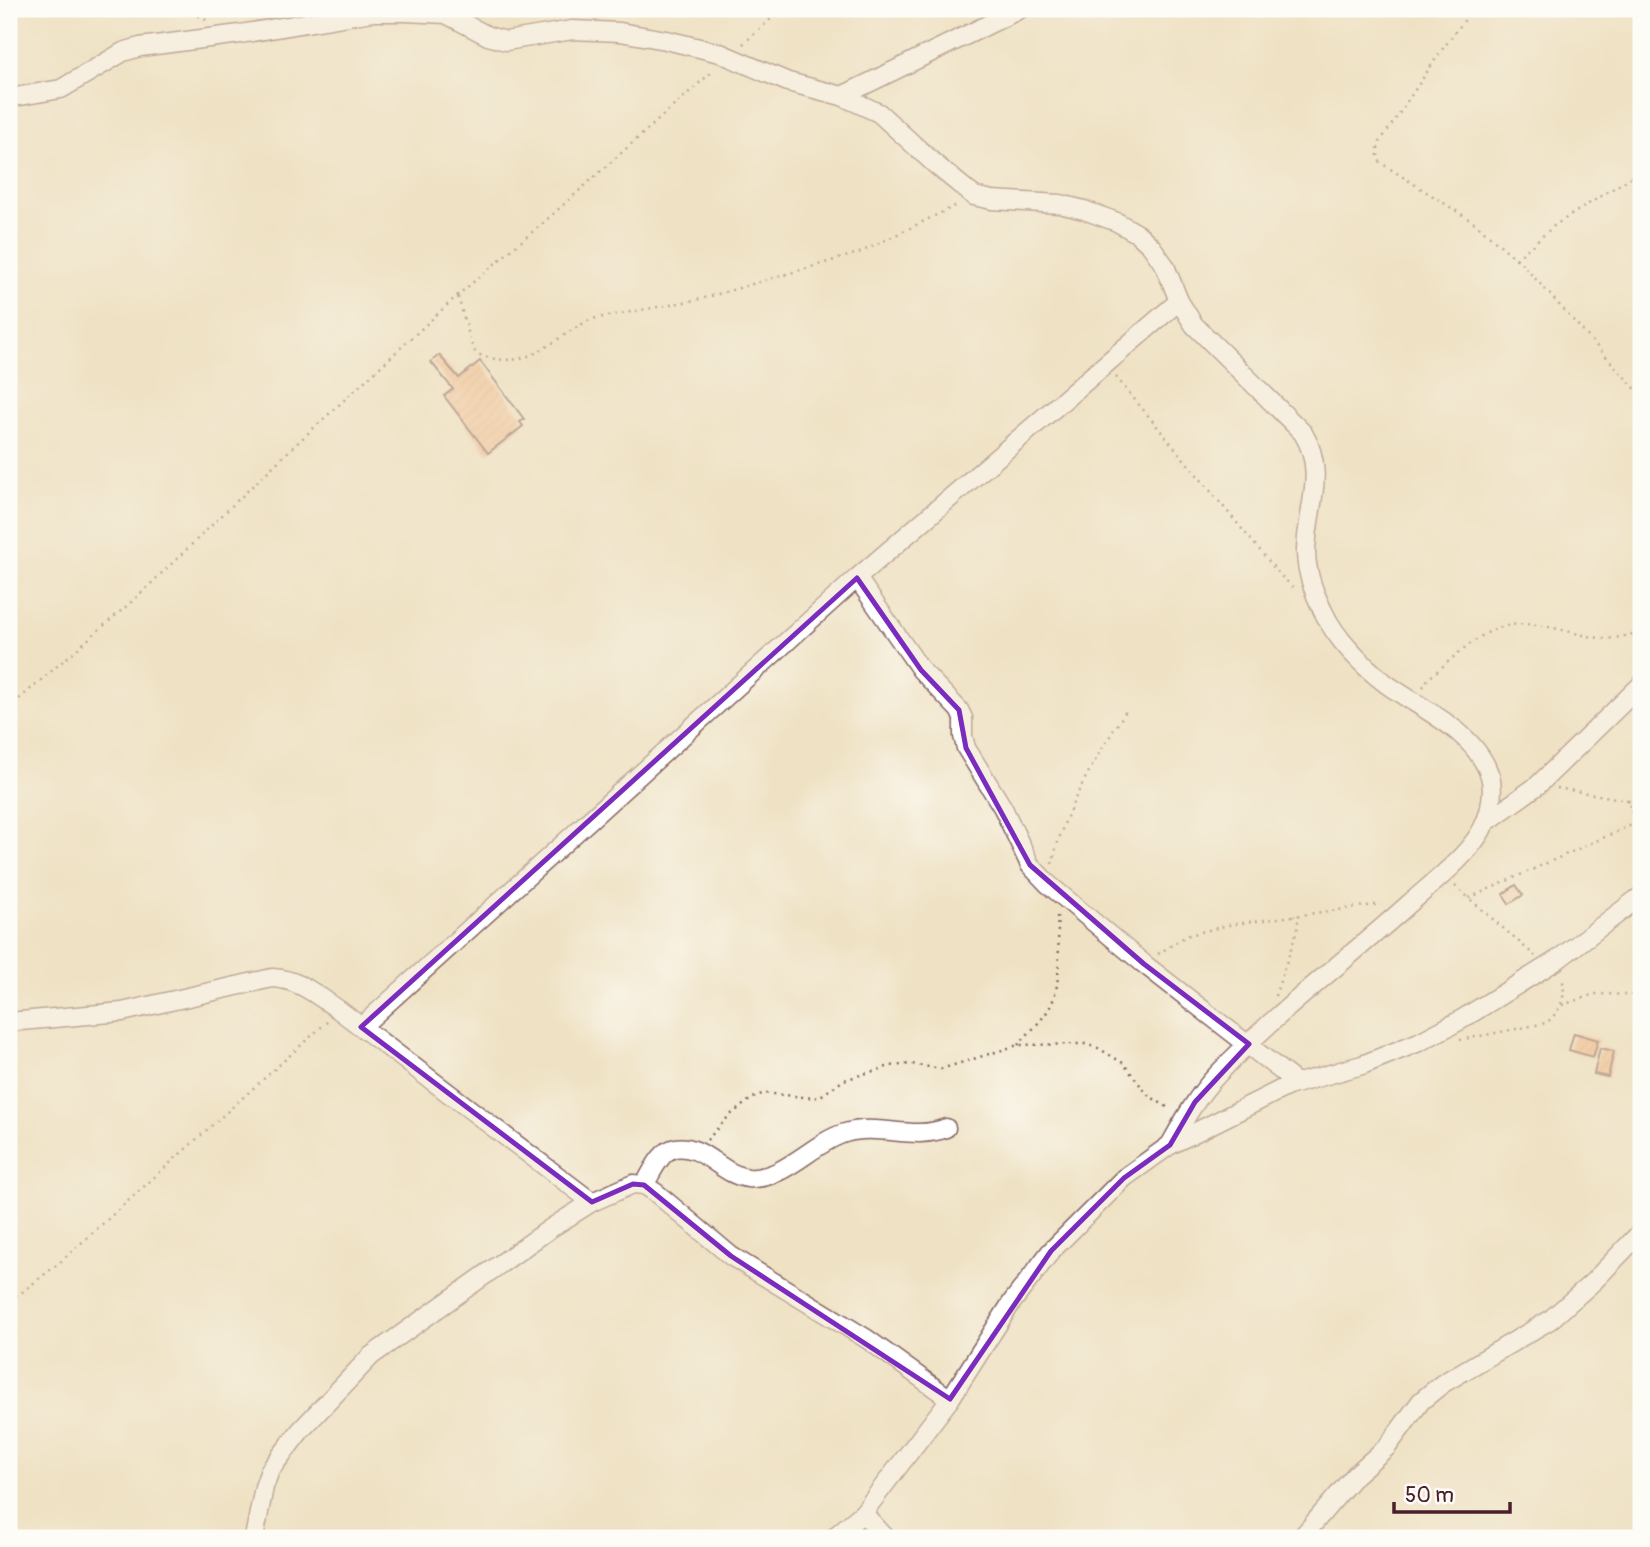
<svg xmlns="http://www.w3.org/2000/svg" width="1650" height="1547" font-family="Pangolin,sans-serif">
<defs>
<pattern id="building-hatch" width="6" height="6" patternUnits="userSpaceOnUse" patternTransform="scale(1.75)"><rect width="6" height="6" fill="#f7b17d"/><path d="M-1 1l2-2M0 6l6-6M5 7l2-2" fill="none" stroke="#d5986c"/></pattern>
</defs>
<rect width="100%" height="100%" fill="#fdfcf7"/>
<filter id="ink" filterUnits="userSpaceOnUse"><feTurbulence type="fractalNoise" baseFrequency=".0143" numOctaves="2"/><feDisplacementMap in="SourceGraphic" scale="14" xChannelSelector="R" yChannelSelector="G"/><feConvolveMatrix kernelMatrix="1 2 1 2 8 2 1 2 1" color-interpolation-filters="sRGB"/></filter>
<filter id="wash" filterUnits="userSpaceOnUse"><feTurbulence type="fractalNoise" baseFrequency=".00686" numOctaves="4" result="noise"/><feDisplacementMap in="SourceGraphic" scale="28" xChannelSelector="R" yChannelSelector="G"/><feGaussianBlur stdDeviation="1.57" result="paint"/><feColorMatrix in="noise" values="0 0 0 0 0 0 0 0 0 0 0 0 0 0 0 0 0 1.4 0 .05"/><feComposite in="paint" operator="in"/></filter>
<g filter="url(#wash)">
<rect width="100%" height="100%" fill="#efe2c4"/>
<g id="blocks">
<!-- building -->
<g fill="url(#building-hatch)">
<polygon points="439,355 459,378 480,361 524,419 520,422 523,426 488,453 444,396 453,389 431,362"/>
<polygon points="1516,885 1523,895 1509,904 1503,894"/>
<polygon points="1574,1033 1598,1040 1593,1057 1569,1050"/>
<polygon points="1600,1048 1614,1051 1608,1077 1594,1074"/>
</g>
</g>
</g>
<g filter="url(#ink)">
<use href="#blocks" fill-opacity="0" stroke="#846361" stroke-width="2"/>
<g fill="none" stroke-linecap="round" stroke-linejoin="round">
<!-- minor casing -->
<g stroke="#846361" stroke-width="21">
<g id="minor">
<polyline points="842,96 1020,9"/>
<path d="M9,98L61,89L123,52L140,47L240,34L372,12H405L446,14L488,36L506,41L572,30L620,32L666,40L720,53L788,82L842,96L879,113L936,165L974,196L992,200L1060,204L1084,210L1117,222L1138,234L1151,246L1165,266L1179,301L1194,325L1303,433C1327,473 1307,507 1306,551C1306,571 1314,593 1323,611C1335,638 1362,665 1385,683C1420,709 1475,730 1490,776C1494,789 1491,810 1485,823C1474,851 1433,883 1410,903C1346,961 1276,1012 1217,1075C1197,1096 1184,1120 1170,1145"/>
<polyline points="857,578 921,670 959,710 963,718 963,736 966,748 1003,808 1030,865 1048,884 1144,964 1297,1083"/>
<polyline points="1485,823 1538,785 1641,685"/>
<path d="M9,1022L122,1012L272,978C299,979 318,996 339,1010L592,1202"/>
<polyline points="361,1027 857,578 1179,301"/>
<path d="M644,1185C652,1173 660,1151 675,1148C703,1143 721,1175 748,1178C784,1181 813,1142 845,1133C879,1123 913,1141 946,1128"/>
<polyline points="863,1513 886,1538"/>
<polyline points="254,1538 264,1487 270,1470 300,1431 371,1356 551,1228 592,1202 633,1184 644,1185 655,1192 731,1256 867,1339 950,1399"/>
<polyline points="833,1538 863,1513 950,1399 1012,1302 1051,1251 1124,1178 1170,1145 1288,1086 1362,1065 1419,1042 1459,1021 1557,960 1641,896"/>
<polyline points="1301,1538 1355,1475 1387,1447 1421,1401 1442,1384 1550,1320 1594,1281 1641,1232"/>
</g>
</g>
<!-- path -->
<g stroke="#846361" stroke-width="2.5" stroke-dasharray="2 5" stroke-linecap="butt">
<polyline points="186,9 208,21"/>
<polyline points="1473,9 1441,51 1378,145 1378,158 1381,163 1475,223 1522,264 1641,395"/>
<polyline points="743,44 782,9"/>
<polyline points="1516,259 1555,225 1641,171"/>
<path d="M458,297L473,349L477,354C531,374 550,338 592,319L701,299L845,257L861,252L959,204"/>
<polyline points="1116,377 1281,576 1294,588"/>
<path d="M1423,687L1428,679C1446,664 1472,639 1493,630C1528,615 1564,633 1599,638C1613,640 1628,635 1641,632"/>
<polyline points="19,699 137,597 291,449 458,295 543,223 714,70"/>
<polyline points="1557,788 1628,800 1641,845"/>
<polyline points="1628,800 1641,805"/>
<path d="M1052,864C1065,807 1095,759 1126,711"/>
<polyline points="1455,886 1535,956"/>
<polyline points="1469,898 1636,823"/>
<polyline points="1158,954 1186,936 1228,925 1381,904"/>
<polyline points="1275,996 1297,931 1298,922 1294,916"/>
<polyline points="1562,1005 1595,994 1641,995"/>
<path d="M1460,1040L1546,1023C1561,1011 1567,996 1562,977"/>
<path d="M1018,1045C1028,1033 1043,1020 1050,1007C1063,983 1058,941 1057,914"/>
<polyline points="707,1140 729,1116 751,1099 764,1093 814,1098 822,1095 844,1080 890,1066 911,1064 941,1069 1018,1045 1085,1044 1098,1048 1123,1063 1148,1095 1170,1109"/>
<polyline points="9,1298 21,1293 59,1263 328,1021"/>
</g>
<!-- minor -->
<use href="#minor" stroke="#fff" stroke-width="18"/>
</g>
</g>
<!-- marked area -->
<path d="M0 0H1650V1547H0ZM857,578L921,670L959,710L966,748L1030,865L1144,964L1249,1044L1195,1102L1170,1145L1124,1178L1051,1251L950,1399L731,1256L644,1185L633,1184L592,1202L361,1027Z" fill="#efe2c4" fill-opacity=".55" fill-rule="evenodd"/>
<path fill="none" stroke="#7b2cbf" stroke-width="5" stroke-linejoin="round" d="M857,578L921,670L959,710L966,748L1030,865L1144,964L1249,1044L1195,1102L1170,1145L1124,1178L1051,1251L950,1399L731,1256L644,1185L633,1184L592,1202L361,1027Z"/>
<!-- margin -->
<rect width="1650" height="1547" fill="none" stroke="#fdfcf7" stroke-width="35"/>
<!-- scale -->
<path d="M1394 1502v10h116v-10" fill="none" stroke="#4a1f2b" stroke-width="3.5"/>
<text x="1405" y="1502" font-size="21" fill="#4a1f2b" stroke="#fdfcf7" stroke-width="5" paint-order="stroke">50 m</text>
</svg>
